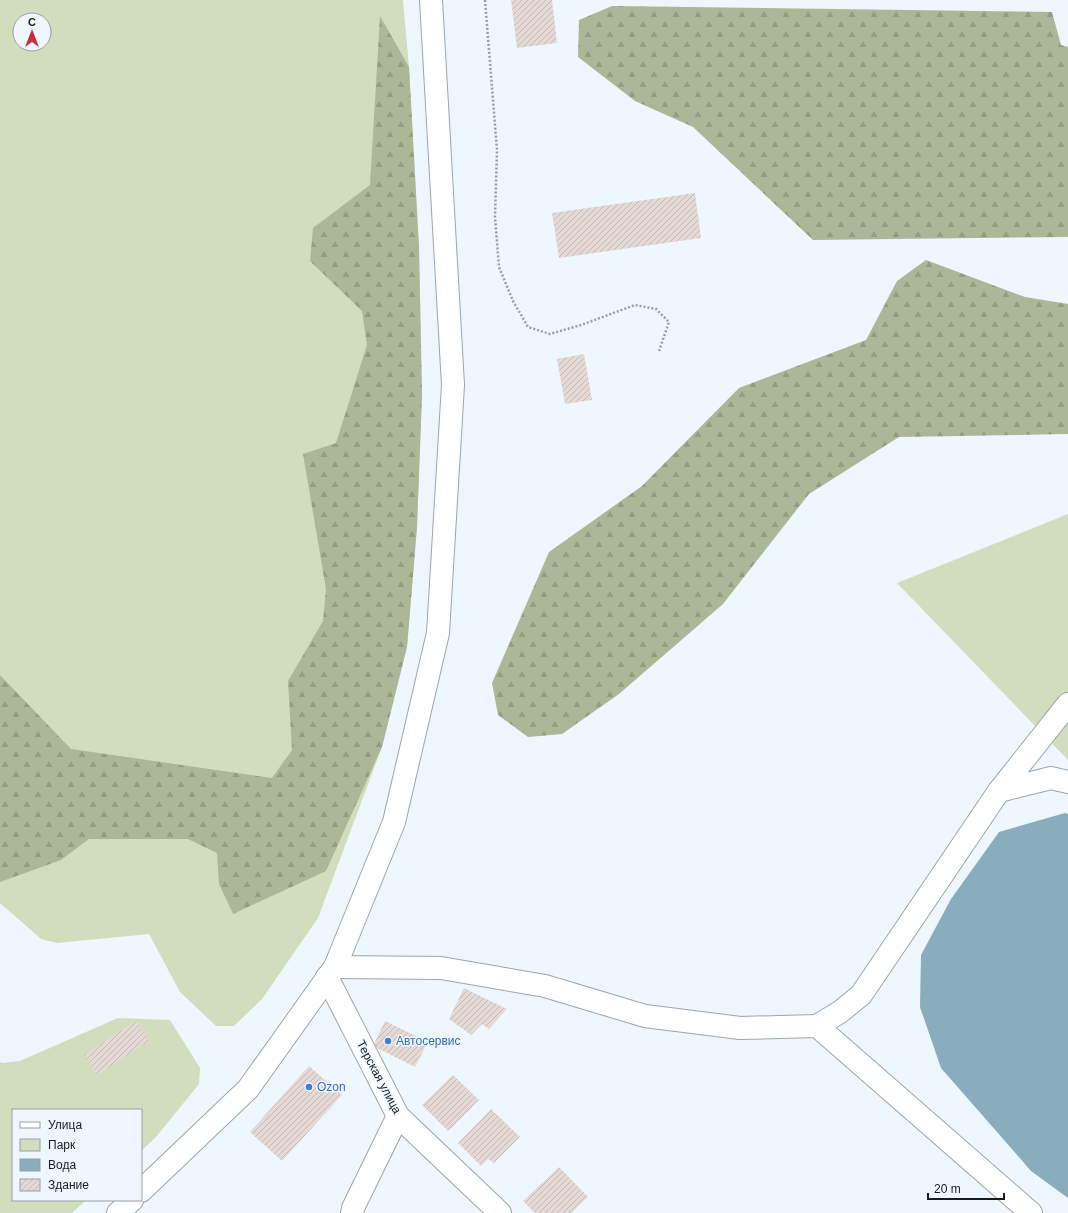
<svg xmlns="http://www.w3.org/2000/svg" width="1068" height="1213" font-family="Helvetica,sans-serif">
<defs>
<pattern id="forest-firs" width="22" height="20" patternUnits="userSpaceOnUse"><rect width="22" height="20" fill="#acb797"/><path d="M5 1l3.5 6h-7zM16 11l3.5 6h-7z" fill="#939d82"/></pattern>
<pattern id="building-hatch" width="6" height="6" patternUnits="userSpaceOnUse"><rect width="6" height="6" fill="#e5d9d6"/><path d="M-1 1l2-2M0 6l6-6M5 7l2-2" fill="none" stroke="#c4bab7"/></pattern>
</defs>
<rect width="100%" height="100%" fill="#eef7fe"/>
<!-- green -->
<g fill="#d2ddbd" fill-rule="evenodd">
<path d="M0,0H403L409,67L419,247L422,395L417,527L407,647L382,747L318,918L262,999L234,1026H216L180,992L149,934L57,943L41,939L0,903ZM20,20H44V44H20Z"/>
<polygon points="1068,514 1068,760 897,583"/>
<polygon points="118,1018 170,1020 200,1068 199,1084 156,1137 141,1151 141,1110 13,1110 13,1200 86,1200 72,1213 0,1213 0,1062 2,1063 20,1061"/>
</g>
<!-- forest -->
<g fill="url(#forest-firs)">
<polygon points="612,6 1052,12 1061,45 1068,47 1068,237 813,240 693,127 635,101 578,57 579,20"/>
<polygon points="380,16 409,67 419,247 422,395 417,527 407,647 382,747 326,871 233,914 219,884 217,853 188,839 89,839 61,860 0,882 0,675 71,749 272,778 292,750 288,681 323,621 326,589 303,454 336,443 367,345 362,311 310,261 313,228 370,185"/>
<polygon points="926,260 1025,297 1068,304 1068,434 899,437 809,494 723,604 619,694 562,734 528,737 498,715 492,683 549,552 642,486 739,388 866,340 897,281"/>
</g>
<!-- water -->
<polygon fill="#89adbd" points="1065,813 1068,814 1068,1198 1031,1171 941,1068 920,1007 921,955 951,899 999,832"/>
<!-- building -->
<g fill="url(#building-hatch)">
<polygon points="511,0 552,0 557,43 517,48"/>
<polygon points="695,193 701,238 559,258 552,213"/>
<polygon points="584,354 592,400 565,404 557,359"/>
<polygon points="464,988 507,1009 489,1029 482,1024 471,1035 449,1019"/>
<polygon points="136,1021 149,1041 97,1075 84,1055"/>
<polygon points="385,1021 428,1042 415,1067 373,1046"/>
<polygon points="309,1066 342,1095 282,1161 250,1132"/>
<polygon points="453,1075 479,1100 448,1131 422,1105"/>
<polygon points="491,1109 520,1137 494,1163 488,1159 481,1166 458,1143"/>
<polygon points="559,1167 588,1197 571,1213 535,1213 523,1201"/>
</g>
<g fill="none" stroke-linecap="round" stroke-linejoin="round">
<!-- minor casing -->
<g stroke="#9da5ac" stroke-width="24">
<g id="minor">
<polyline points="999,791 1051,778 1068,782"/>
<polyline points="335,967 441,968 545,986 645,1016 740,1028 817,1026 1031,1213"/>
<polyline points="327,977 398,1116 500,1213"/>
<polyline points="817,1026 840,1012 861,995 999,791 1068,704"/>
<polyline points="352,1213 353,1208 398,1116"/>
</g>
</g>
<!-- tertiary casing -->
<g stroke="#9da5ac" stroke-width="24">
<g id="tertiary">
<polyline points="141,1191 248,1089 335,967 394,822 438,633 453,385 431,0"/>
<polyline points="118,1213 132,1200"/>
</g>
</g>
<!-- path -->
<polyline stroke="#979ea3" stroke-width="2.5" stroke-dasharray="2 2" stroke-linecap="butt" points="485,0 497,150 495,217 499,267 513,301 528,327 550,334 581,325 635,305 656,309 669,322 659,351"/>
<!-- minor -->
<use href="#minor" stroke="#fff" stroke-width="22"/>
<!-- tertiary -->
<use href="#tertiary" stroke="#fff" stroke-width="22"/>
</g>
<!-- markers -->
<g fill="#3f7fe0" stroke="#eef7fe" stroke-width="1.5">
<circle cx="388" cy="1041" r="4"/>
<circle cx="309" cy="1087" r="4"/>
</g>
<g text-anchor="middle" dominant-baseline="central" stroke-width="3" stroke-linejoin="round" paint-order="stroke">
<!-- shop labels -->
<g font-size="12" fill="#366cbe" stroke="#eef7fe" text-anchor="start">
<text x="396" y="1041">Автосервис</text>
<text x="317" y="1087">Ozon</text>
</g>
<!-- street labels -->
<g font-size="12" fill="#181b1e" stroke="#eef7fe">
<text transform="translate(379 1077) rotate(62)">Терская улица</text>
</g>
</g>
<!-- legend -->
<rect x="12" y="1109" width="130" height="92" fill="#eef7fe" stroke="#989fa4"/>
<rect x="20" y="1122" width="20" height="6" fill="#ffffff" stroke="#989fa4"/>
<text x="48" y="1129" font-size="12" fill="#181b1e">Улица</text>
<rect x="20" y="1139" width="20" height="12" fill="#d2ddbd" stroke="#989fa4"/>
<text x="48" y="1149" font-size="12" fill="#181b1e">Парк</text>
<rect x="20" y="1159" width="20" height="12" fill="#89adbd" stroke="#989fa4"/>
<text x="48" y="1169" font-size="12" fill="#181b1e">Вода</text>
<rect x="20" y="1179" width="20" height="12" fill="url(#building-hatch)" stroke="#989fa4"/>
<text x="48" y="1189" font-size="12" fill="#181b1e">Здание</text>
<!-- north arrow -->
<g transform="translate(32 32)"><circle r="19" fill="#eef7fe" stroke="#989fa4"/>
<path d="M0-3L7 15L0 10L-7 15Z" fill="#c2323c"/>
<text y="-6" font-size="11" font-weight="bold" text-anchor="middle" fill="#181b1e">С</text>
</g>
<!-- scale -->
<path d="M928 1193v6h76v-6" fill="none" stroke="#181b1e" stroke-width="2"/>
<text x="934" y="1193" font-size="12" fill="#181b1e" stroke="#eef7fe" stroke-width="3" paint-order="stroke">20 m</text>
</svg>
